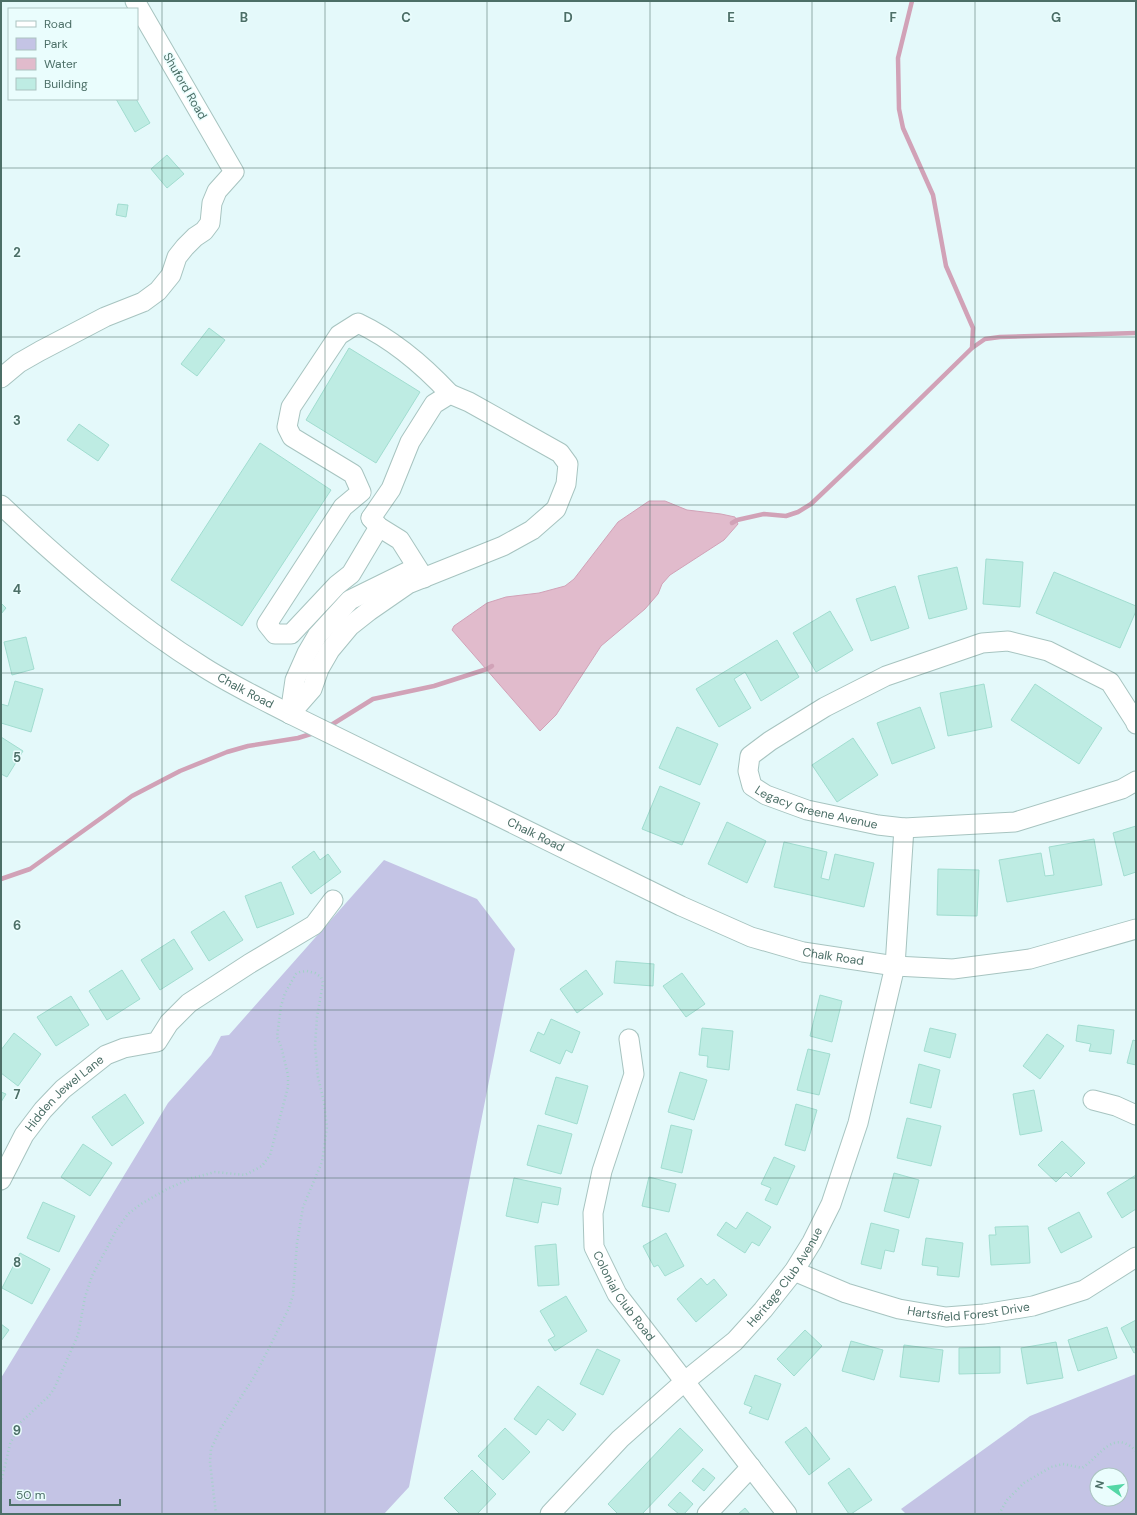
<svg xmlns="http://www.w3.org/2000/svg" width="1137" height="1515" font-family="'DM Sans',sans-serif">
<rect width="100%" height="100%" fill="#e4f9fa"/>
<!-- green -->
<g fill="#c4c4e5" fill-rule="evenodd">
<polygon points="384,860 477,899 515,949 409,1487 384,1514 1,1514 1,1378 168,1103 211,1055 221,1036 229,1035"/>
<path d="M1136,1374V1514H906L901,1509L1030,1416ZM1097,1475H1121V1499H1097Z"/>
</g>
<!-- water -->
<polygon fill="#e1bbcc" stroke="#d1a2b7" points="649,501 665,501 687,510 721,514 735,517 738,524 724,540 670,575 662,584 658,594 645,609 601,646 556,715 540,731 452,630 454,626 487,603 506,597 539,593 565,586 574,579 618,522"/>
<g fill="none" stroke-linecap="round" stroke-linejoin="round">
<!-- stream -->
<g stroke="#d1a2b7" stroke-width="4.5">
<polyline points="912,1 898,58 899,109 903,128 933,195 946,266 973,328 972,348"/>
<polyline points="732,523 737,520 764,514 786,516 798,512 811,504 871,447 972,348 985,339 1000,337 1136,333"/>
<polyline points="328,727 373,699 434,686 487,669 492,666"/>
<polyline points="1,879 30,869 132,796 180,771 227,752 248,746 298,738 314,733"/>
</g>
</g>
<!-- building -->
<g fill="#beece3" stroke="#a1ddd0">
<polygon points="116,99 136,99 150,123 135,132"/>
<polygon points="167,155 184,174 167,188 151,169"/>
<polygon points="118,204 128,205 126,217 116,215"/>
<polygon points="209,328 225,340 197,376 181,364"/>
<polygon points="349,348 420,392 376,463 306,420"/>
<polygon points="79,424 109,445 98,461 67,440"/>
<polygon points="260,443 331,490 242,626 171,580"/>
<polygon points="986,559 1023,562 1020,607 983,604"/>
<polygon points="957,567 967,609 929,619 918,576"/>
<polygon points="1054,572 1136,606 1136,611 1120,648 1036,613"/>
<polygon points="895,586 909,628 871,641 856,599"/>
<polygon points="1,603 6,608 1,614"/>
<polygon points="830,611 853,650 816,672 793,633"/>
<polygon points="26,637 34,669 12,675 4,642"/>
<polygon points="777,640 799,677 761,701 745,672 734,679 751,708 719,727 696,689"/>
<polygon points="15,681 43,689 31,732 1,723 1,704 8,706"/>
<polygon points="984,684 992,727 948,736 940,693"/>
<polygon points="1035,684 1102,728 1079,764 1011,720"/>
<polygon points="920,707 935,748 892,764 877,723"/>
<polygon points="677,727 718,744 700,785 659,768"/>
<polygon points="1,737 23,751 7,777 1,774"/>
<polygon points="853,738 878,775 837,802 812,765"/>
<polygon points="660,786 700,803 682,845 642,829"/>
<polygon points="727,822 766,841 747,883 708,864"/>
<polygon points="1136,826 1136,872 1124,876 1113,833"/>
<polygon points="1094,839 1102,885 1007,902 999,860 1041,853 1045,876 1054,875 1049,847"/>
<polygon points="784,842 827,852 821,878 829,880 835,854 874,863 864,907 774,887"/>
<polygon points="314,851 320,860 328,854 341,872 311,894 292,867"/>
<polygon points="938,869 979,870 977,916 937,915"/>
<polygon points="281,882 294,914 257,928 245,896"/>
<polygon points="224,911 243,940 209,961 191,932"/>
<polygon points="174,939 193,969 160,990 141,960"/>
<polygon points="616,961 654,964 653,986 614,983"/>
<polygon points="122,970 140,999 107,1020 89,991"/>
<polygon points="586,970 603,994 577,1013 560,989"/>
<polygon points="682,973 705,1004 686,1017 663,986"/>
<polygon points="820,995 842,1001 832,1042 810,1036"/>
<polygon points="71,996 89,1025 56,1046 37,1017"/>
<polygon points="551,1019 580,1032 572,1053 566,1050 560,1064 530,1051 538,1032 544,1035"/>
<polygon points="1078,1025 1114,1030 1111,1054 1089,1051 1091,1044 1076,1041"/>
<polygon points="702,1028 733,1031 729,1070 707,1067 708,1056 699,1055"/>
<polygon points="930,1028 956,1034 950,1058 924,1051"/>
<polygon points="14,1033 41,1054 18,1086 1,1073 1,1050"/>
<polygon points="1047,1034 1064,1046 1040,1079 1023,1066"/>
<polygon points="1133,1040 1136,1041 1136,1065 1127,1063"/>
<polygon points="808,1049 830,1054 819,1095 797,1090"/>
<polygon points="919,1064 940,1070 931,1108 910,1103"/>
<polygon points="680,1072 707,1080 694,1120 668,1112"/>
<polygon points="556,1077 588,1086 577,1124 545,1114"/>
<polygon points="1034,1090 1042,1131 1020,1135 1013,1094"/>
<polygon points="1,1092 6,1094 1,1102"/>
<polygon points="125,1094 144,1123 112,1146 92,1117"/>
<polygon points="796,1104 817,1110 805,1151 785,1145"/>
<polygon points="907,1118 941,1126 931,1166 897,1158"/>
<polygon points="538,1125 572,1134 561,1174 527,1165"/>
<polygon points="671,1125 692,1130 682,1173 661,1168"/>
<polygon points="1062,1141 1085,1163 1071,1177 1066,1172 1056,1182 1038,1165"/>
<polygon points="83,1144 112,1163 90,1196 61,1177"/>
<polygon points="774,1157 795,1166 777,1205 765,1200 771,1188 761,1184"/>
<polygon points="894,1173 919,1180 909,1218 884,1211"/>
<polygon points="1136,1175 1136,1209 1122,1218 1107,1193"/>
<polygon points="649,1177 676,1184 669,1212 642,1206"/>
<polygon points="514,1178 561,1188 558,1205 542,1202 538,1223 506,1216"/>
<polygon points="43,1202 75,1216 59,1252 27,1238"/>
<polygon points="747,1212 771,1227 759,1246 752,1242 745,1253 717,1235 726,1222 736,1229"/>
<polygon points="1079,1212 1092,1237 1061,1253 1048,1228"/>
<polygon points="871,1223 899,1230 894,1252 885,1250 881,1269 861,1264"/>
<polygon points="1028,1226 1030,1263 991,1265 989,1235 996,1235 995,1227"/>
<polygon points="666,1233 684,1266 665,1276 658,1265 654,1267 643,1246"/>
<polygon points="926,1238 963,1243 959,1277 937,1275 938,1267 922,1265"/>
<polygon points="556,1244 559,1285 538,1286 535,1246"/>
<polygon points="20,1253 50,1269 32,1304 2,1288"/>
<polygon points="701,1278 707,1285 714,1279 727,1295 696,1322 677,1299"/>
<polygon points="566,1296 587,1331 555,1351 548,1340 555,1336 540,1311"/>
<polygon points="1136,1320 1136,1352 1134,1353 1121,1328"/>
<polygon points="1,1324 9,1330 1,1341"/>
<polygon points="1107,1327 1117,1358 1078,1371 1068,1340"/>
<polygon points="805,1330 822,1346 794,1376 777,1359"/>
<polygon points="851,1341 883,1350 874,1380 842,1371"/>
<polygon points="1056,1342 1063,1378 1027,1384 1021,1348"/>
<polygon points="904,1345 943,1350 939,1382 900,1377"/>
<polygon points="1000,1347 1000,1373 959,1374 959,1348"/>
<polygon points="597,1349 620,1360 603,1395 580,1384"/>
<polygon points="755,1375 781,1384 768,1420 749,1413 752,1407 744,1404"/>
<polygon points="538,1386 576,1414 563,1431 548,1419 536,1435 514,1419"/>
<polygon points="806,1427 830,1459 809,1475 785,1442"/>
<polygon points="505,1428 530,1452 503,1480 478,1456"/>
<polygon points="680,1428 703,1450 642,1514 618,1514 608,1504"/>
<polygon points="703,1468 715,1478 704,1491 692,1481"/>
<polygon points="849,1468 872,1500 851,1514 849,1514 828,1483"/>
<polygon points="472,1470 496,1494 477,1514 460,1514 444,1498"/>
<polygon points="680,1492 693,1504 684,1514 679,1514 668,1505"/>
<polygon points="745,1508 750,1514 738,1514"/>
</g>
<g fill="none" stroke-linecap="round" stroke-linejoin="round">
<!-- minor casing -->
<g stroke="#a7c4c0" stroke-width="21">
<g id="minor">
<polyline points="1,378 19,363 40,351 105,317 143,302 158,291 171,275 177,257 185,247 195,237 204,231 210,223 212,203 217,191 234,172 135,1"/>
<path id="s1" d="M1,505C64,564 131,622 205,668C232,685 261,699 290,714L681,906L751,937L803,952L895,966L953,969L1030,959L1136,929"/>
<polyline points="371,518 379,527 400,540 424,578"/>
<path d="M379,527L351,574L337,585L291,634H275L267,624L343,507L361,492L353,474L292,437L287,427L291,407L339,335L358,323C394,340 424,366 450,394"/>
<polyline points="290,714 312,689 319,669 330,650 350,626 369,611 408,584 503,546 532,530 556,509 566,484 568,464 560,453 469,402 450,394 434,404 410,442 391,489 371,518"/>
<polyline points="290,714 295,680 307,653 317,636 350,600 409,571"/>
<path id="s2" d="M1136,724L1135,721L1110,682L1048,651L1008,641L982,643L886,676L825,707L770,741L750,756L748,771L752,786L766,795L807,810L878,825L904,828L1015,822L1122,789L1136,781"/>
<path id="s3" d="M629,1039L634,1074L602,1171L593,1213L594,1247L617,1294L787,1514"/>
<polyline points="1093,1100 1116,1106 1136,1115"/>
<path id="s4" d="M1,1180L24,1135L43,1110L63,1089L106,1055L124,1048L157,1042L169,1023L189,1003L249,964L314,925L333,900"/>
<path id="s5" d="M794,1271L846,1293L899,1309L946,1317L984,1314L1033,1306L1084,1290L1136,1257"/>
<path id="s6" d="M550,1514L620,1439L684,1382L735,1341L763,1310L794,1271L812,1242L831,1204L858,1123L895,966L904,828"/>
<polyline points="707,1514 751,1467"/>
</g>
</g>
<!-- path -->
<g stroke="#a2d1c7" stroke-width="2.5" stroke-dasharray="1 3" stroke-linecap="butt">
<polyline points="1,1483 10,1444 21,1422 48,1397 54,1389 78,1335 85,1297 92,1276 117,1229 128,1214 141,1204 167,1189 192,1178 215,1172 245,1175 262,1166 270,1155 288,1087 288,1075 281,1046 277,1037 281,1006 285,993 296,974 300,972 307,971 315,973 321,977 323,983 317,1017 315,1046 318,1077 324,1102 327,1127 322,1162 303,1207 297,1243 293,1295 289,1308 267,1352 254,1377 221,1428 211,1449 210,1462 216,1514"/>
<path d="M999,1514L1007,1500L1024,1483L1051,1467L1063,1464L1082,1468C1101,1456 1113,1428 1136,1451"/>
</g>
<!-- minor -->
<use href="#minor" stroke="#fff" stroke-width="19"/>
</g>
<!-- grid -->
<path fill="none" stroke="#4c6f67" stroke-width="1" stroke-opacity="0.55" d="M162,1V1514M325,1V1514M487,1V1514M650,1V1514M812,1V1514M975,1V1514M1,168H1136M1,337H1136M1,505H1136M1,673H1136M1,842H1136M1,1010H1136M1,1178H1136M1,1347H1136"/>
<g text-anchor="middle" dominant-baseline="central" stroke-width="3" stroke-linejoin="round" paint-order="stroke">
<!-- street labels -->
<g font-size="12" fill="#4c6f67" stroke="#eafdfd">
<text transform="translate(185 86) rotate(60)">Shuford Road</text>
<text stroke="none"><textPath href="#s1" startOffset="308">Chalk Road</textPath></text>
<text stroke="none"><textPath href="#s2" startOffset="545">Legacy Greene Avenue</textPath></text>
<text stroke="none"><textPath href="#s1" startOffset="632">Chalk Road</textPath></text>
<text stroke="none"><textPath href="#s1" startOffset="955">Chalk Road</textPath></text>
<text stroke="none"><textPath href="#s4" startOffset="109">Hidden Jewel Lane</textPath></text>
<text stroke="none"><textPath href="#s6" startOffset="335">Heritage Club Avenue</textPath></text>
<text stroke="none"><textPath href="#s3" startOffset="272">Colonial Club Road</textPath></text>
<text stroke="none"><textPath href="#s5" startOffset="182">Hartsfield Forest Drive</textPath></text>
</g>
</g>
<g font-size="13" text-anchor="middle" font-weight="bold" fill="#4c6f67" stroke="#eafdfd" stroke-width="3" stroke-linejoin="round" paint-order="stroke">
<text x="244" y="22">B</text>
<text x="406" y="22">C</text>
<text x="568" y="22">D</text>
<text x="731" y="22">E</text>
<text x="893" y="22">F</text>
<text x="1056" y="22">G</text>
<text x="17" y="257">2</text>
<text x="17" y="425">3</text>
<text x="17" y="594">4</text>
<text x="17" y="762">5</text>
<text x="17" y="930">6</text>
<text x="17" y="1099">7</text>
<text x="17" y="1267">8</text>
<text x="17" y="1435">9</text>
</g>
<!-- border -->
<rect width="1137" height="1515" fill="none" stroke="#4c6f67" stroke-width="4"/>
<!-- legend -->
<rect x="8" y="8" width="130" height="92" fill="#eafdfd" stroke="#abc4c1"/>
<rect x="16" y="21" width="20" height="6" fill="#ffffff" stroke="#abc4c1"/>
<text x="44" y="28" font-size="12" fill="#4c6f67">Road</text>
<rect x="16" y="38" width="20" height="12" fill="#c4c4e5" stroke="#abc4c1"/>
<text x="44" y="48" font-size="12" fill="#4c6f67">Park</text>
<rect x="16" y="58" width="20" height="12" fill="#e1bbcc" stroke="#abc4c1"/>
<text x="44" y="68" font-size="12" fill="#4c6f67">Water</text>
<rect x="16" y="78" width="20" height="12" fill="#beece3" stroke="#abc4c1"/>
<text x="44" y="88" font-size="12" fill="#4c6f67">Building</text>
<!-- north arrow -->
<g transform="translate(1109 1487) rotate(284)"><circle r="19" fill="#eafdfd" stroke="#abc4c1"/>
<path d="M0-3L7 15L0 10L-7 15Z" fill="#55d7a6"/>
<text y="-6" font-size="11" font-weight="bold" text-anchor="middle" fill="#4c6f67">N</text>
</g>
<!-- scale -->
<path d="M10 1499v6h110v-6" fill="none" stroke="#4c6f67" stroke-width="2"/>
<text x="16" y="1499" font-size="12" fill="#4c6f67" stroke="#eafdfd" stroke-width="3" paint-order="stroke">50 m</text>
</svg>
